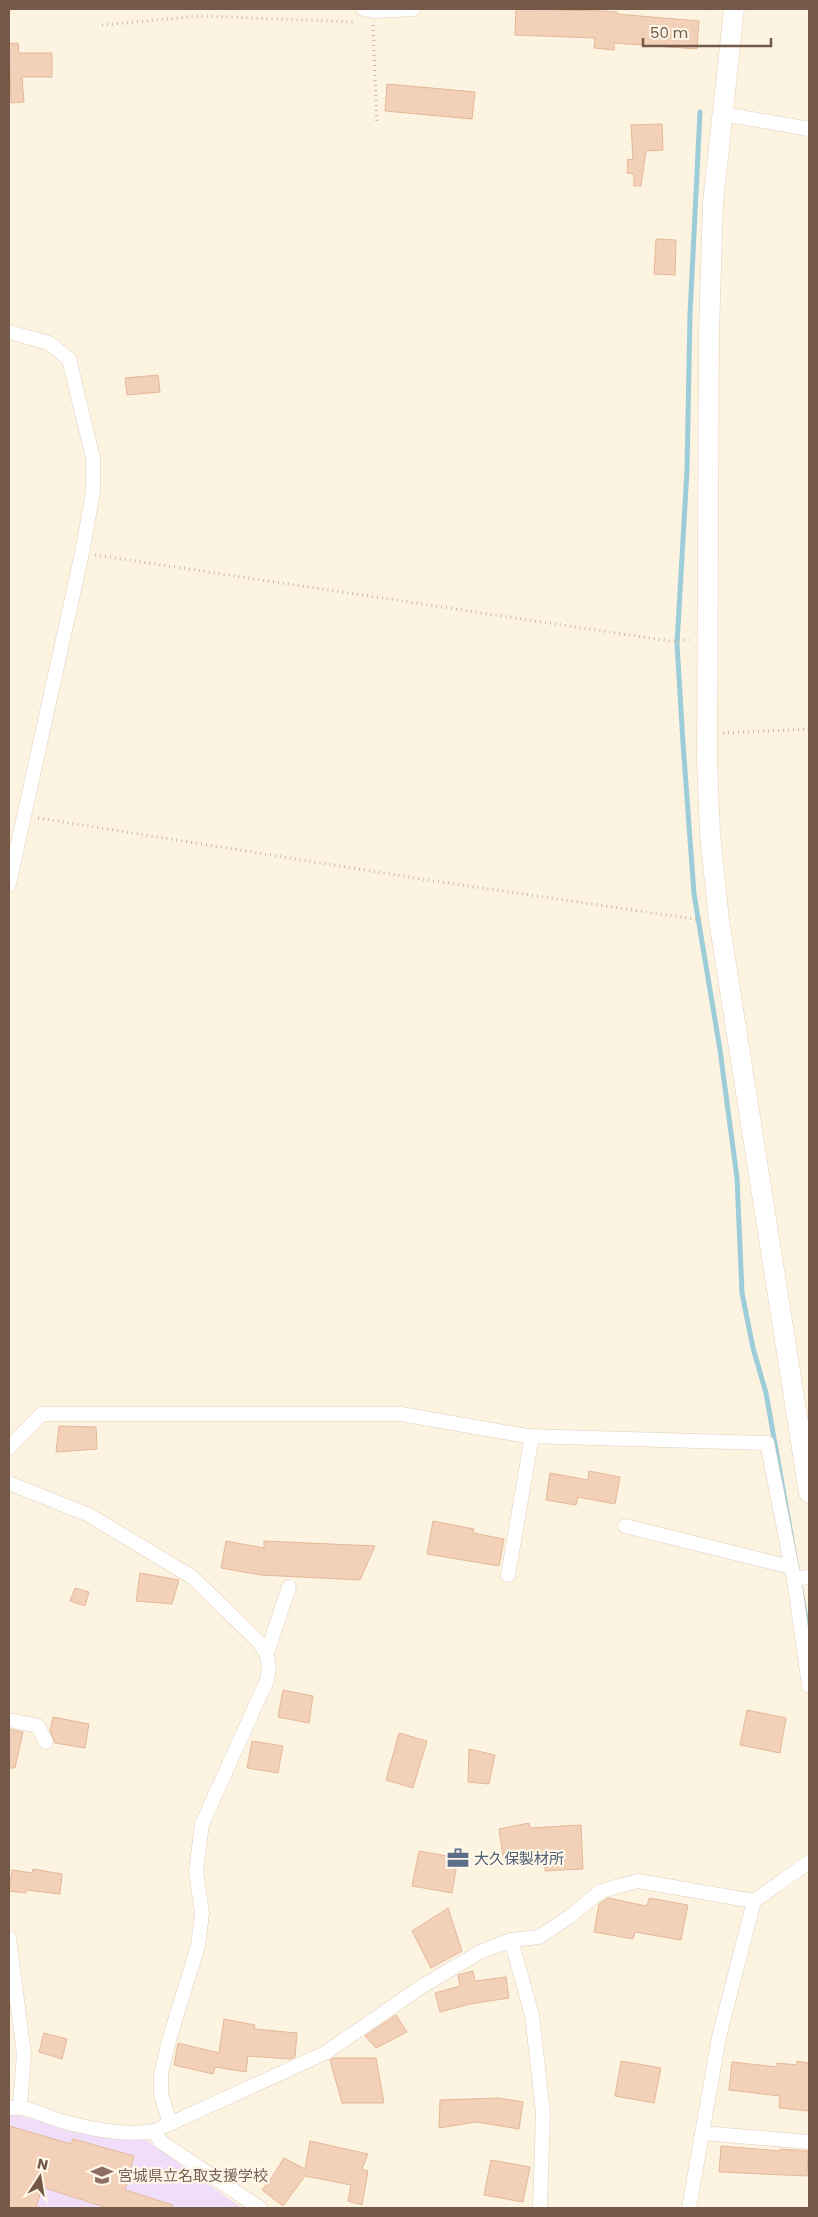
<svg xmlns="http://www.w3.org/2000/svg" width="818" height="2217" font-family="Poppins,'Noto Sans JP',sans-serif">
<rect width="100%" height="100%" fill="#fdf3e1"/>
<!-- education -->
<polygon fill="#f0def9" points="12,2114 82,2131 148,2141 242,2208 9,2208 9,2117"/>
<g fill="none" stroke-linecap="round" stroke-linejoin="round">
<!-- stream -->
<polyline stroke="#9ccdd8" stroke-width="5" points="700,112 690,314 687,470 677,644 683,743 694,894 720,1050 737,1178 742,1293 753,1348 766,1393 809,1636"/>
</g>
<!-- building -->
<g fill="#f2d1b8" stroke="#e5b898">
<polygon points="516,9 603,11 617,12 617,14 699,21 697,49 614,43 614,50 594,48 595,38 515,35"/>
<polygon points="18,43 19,53 52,53 52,77 22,77 24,102 11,103 9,44"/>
<polygon points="387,84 475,92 472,119 385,111"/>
<polygon points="662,124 663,150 646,151 641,186 634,186 634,174 627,173 628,159 633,160 631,125"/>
<polygon points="656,239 676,240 675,275 654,274"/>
<polygon points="158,375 160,392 127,395 125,378"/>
<polygon points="59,1426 96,1427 97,1449 56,1452"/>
<polygon points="589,1471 620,1477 615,1504 578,1497 576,1505 546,1500 550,1473 588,1480"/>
<polygon points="433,1521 474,1529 473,1533 504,1539 499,1566 427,1554"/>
<polygon points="226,1541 264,1548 264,1541 375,1546 360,1580 261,1575 221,1568"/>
<polygon points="140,1573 179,1580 172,1604 136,1601"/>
<polygon points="75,1588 89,1592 85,1606 70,1601"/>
<polygon points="283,1690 313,1696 309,1723 278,1717"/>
<polygon points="747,1710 786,1718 780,1753 740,1745"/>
<polygon points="53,1717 89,1724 85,1748 55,1743 50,1731"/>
<polygon points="9,1729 23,1732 15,1768 9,1768"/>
<polygon points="399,1733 427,1741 413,1788 386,1780"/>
<polygon points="252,1741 283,1746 278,1773 247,1768"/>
<polygon points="469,1749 495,1755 489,1784 468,1782"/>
<polygon points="529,1823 530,1828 581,1825 583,1869 545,1871 544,1853 503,1856 499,1829"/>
<polygon points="419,1851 458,1858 452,1893 412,1886"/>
<polygon points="33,1869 62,1874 60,1894 26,1890 26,1893 9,1891 12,1870 32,1873"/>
<polygon points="608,1898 647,1906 649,1898 688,1905 681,1940 635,1932 633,1939 594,1932 599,1904"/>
<polygon points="448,1908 462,1951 431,1968 412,1931"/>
<polygon points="473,1971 475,1981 506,1977 509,1998 470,2004 440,2012 435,1993 460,1986 458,1975"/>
<polygon points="396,2015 407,2032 376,2048 365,2036"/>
<polygon points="224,2019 255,2025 254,2029 297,2033 295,2057 290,2059 248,2056 246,2072 215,2067 213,2074 174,2065 178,2043 219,2053"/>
<polygon points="44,2033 67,2039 62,2059 39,2052"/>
<polygon points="333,2058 376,2058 384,2103 342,2103 330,2060"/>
<polygon points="621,2061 661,2068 654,2103 615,2096"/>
<polygon points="797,2061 809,2063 809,2111 779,2108 780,2096 729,2090 732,2062 777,2067 777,2063 797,2065"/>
<polygon points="498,2098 523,2102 519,2129 476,2122 439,2128 440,2100"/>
<polygon points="9,2126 71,2144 73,2139 134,2156 125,2190 173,2205 172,2208 108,2208 42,2187 36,2208 9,2208"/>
<polygon points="310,2141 368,2154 362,2169 368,2171 362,2205 348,2201 351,2185 305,2176 283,2206 262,2190 272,2177 284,2158 305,2169"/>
<polygon points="721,2146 780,2151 780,2149 808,2151 807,2176 719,2172"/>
<polygon points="491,2160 530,2167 523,2202 484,2195"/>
</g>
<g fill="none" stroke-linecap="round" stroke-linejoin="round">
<!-- street casing -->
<g stroke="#e1cfbd" stroke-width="15">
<g id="street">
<polyline points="364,9 373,11 413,9"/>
<polyline points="724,114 809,129"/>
<polyline points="9,332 49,343 69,359 93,458 93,492 82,553 9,884"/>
<polyline points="9,1448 42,1414 401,1414 527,1436 767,1443 794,1579"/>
<path d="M9,1483L89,1515L192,1577L258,1641C268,1654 271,1664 267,1680L202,1824L196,1871L202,1913L198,1946L169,2040L161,2074V2094L170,2124"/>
<polyline points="625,1526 791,1567"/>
<polyline points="508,1575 532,1436"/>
<polyline points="809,1577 794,1579 809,1686"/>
<polyline points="267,1653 289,1587"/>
<polyline points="9,1720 38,1726 46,1742"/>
<polyline points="9,1938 24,2054 20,2106"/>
<polyline points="511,1940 532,2015 543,2113 540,2208"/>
<path d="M9,2108C27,2105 44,2116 61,2121C91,2129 124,2136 154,2131"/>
<polyline points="702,2133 809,2142"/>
<polyline points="260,2208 161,2142 154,2131 325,2053 421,1987 480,1952 511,1940 539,1937 569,1917 601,1891 638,1881 754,1901 809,1862"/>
<polyline points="689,2208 719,2037 754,1901"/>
</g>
</g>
<!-- secondary casing -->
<g stroke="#e6d0bb" stroke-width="21">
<polyline id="secondary" points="734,9 713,203 709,332 707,760 710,834 719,920 809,1493"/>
</g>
<!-- path -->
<g stroke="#d7b59c" stroke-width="3" stroke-dasharray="1 4" stroke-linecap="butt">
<polyline points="706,9 711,9"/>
<polyline points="102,25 201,16 356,22"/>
<polyline points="373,25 377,125"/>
<polyline points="95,555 669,641 689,640"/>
<polyline points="723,733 809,729"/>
<polyline points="38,818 434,881 701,920"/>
</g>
<!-- street -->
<use href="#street" stroke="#fff" stroke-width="14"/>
<!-- secondary -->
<use href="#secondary" stroke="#fff" stroke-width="20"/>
</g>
<!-- icons -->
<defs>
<g id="office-bare" transform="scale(1.725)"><path d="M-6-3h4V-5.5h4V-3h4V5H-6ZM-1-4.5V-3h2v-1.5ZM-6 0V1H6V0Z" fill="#5c6f8a" stroke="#fff7e8" stroke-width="2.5" paint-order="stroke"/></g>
<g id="school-bare" transform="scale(1.725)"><path d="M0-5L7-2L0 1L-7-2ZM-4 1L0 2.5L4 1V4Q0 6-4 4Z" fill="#8d6e63" stroke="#fff7e8" stroke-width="2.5" paint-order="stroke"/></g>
</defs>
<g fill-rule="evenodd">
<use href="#office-bare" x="458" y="1858"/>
<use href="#school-bare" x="102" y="2175"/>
</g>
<g text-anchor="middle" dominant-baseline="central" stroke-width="4.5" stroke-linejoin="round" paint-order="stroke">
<!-- service labels -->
<g font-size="15" fill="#4e5e75" stroke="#fff7e8" text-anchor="start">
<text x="474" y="1858">大久保製材所</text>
</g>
<!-- education labels -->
<g font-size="15" fill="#785e54" stroke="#fff7e8" text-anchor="start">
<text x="118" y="2175">宮城県立名取支援学校</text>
</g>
</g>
<!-- border -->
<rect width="818" height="2217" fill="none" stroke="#745948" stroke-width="20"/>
<!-- north arrow -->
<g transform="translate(40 2177) rotate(12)" stroke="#fff7e8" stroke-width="4" paint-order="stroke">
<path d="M0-4L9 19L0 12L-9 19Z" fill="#745948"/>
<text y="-8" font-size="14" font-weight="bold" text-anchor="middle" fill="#745948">N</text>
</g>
<!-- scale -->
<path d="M643 38v8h128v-8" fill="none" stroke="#745948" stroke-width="2.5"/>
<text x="650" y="38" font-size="15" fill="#745948" stroke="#fff7e8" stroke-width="4" paint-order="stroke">50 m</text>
</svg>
